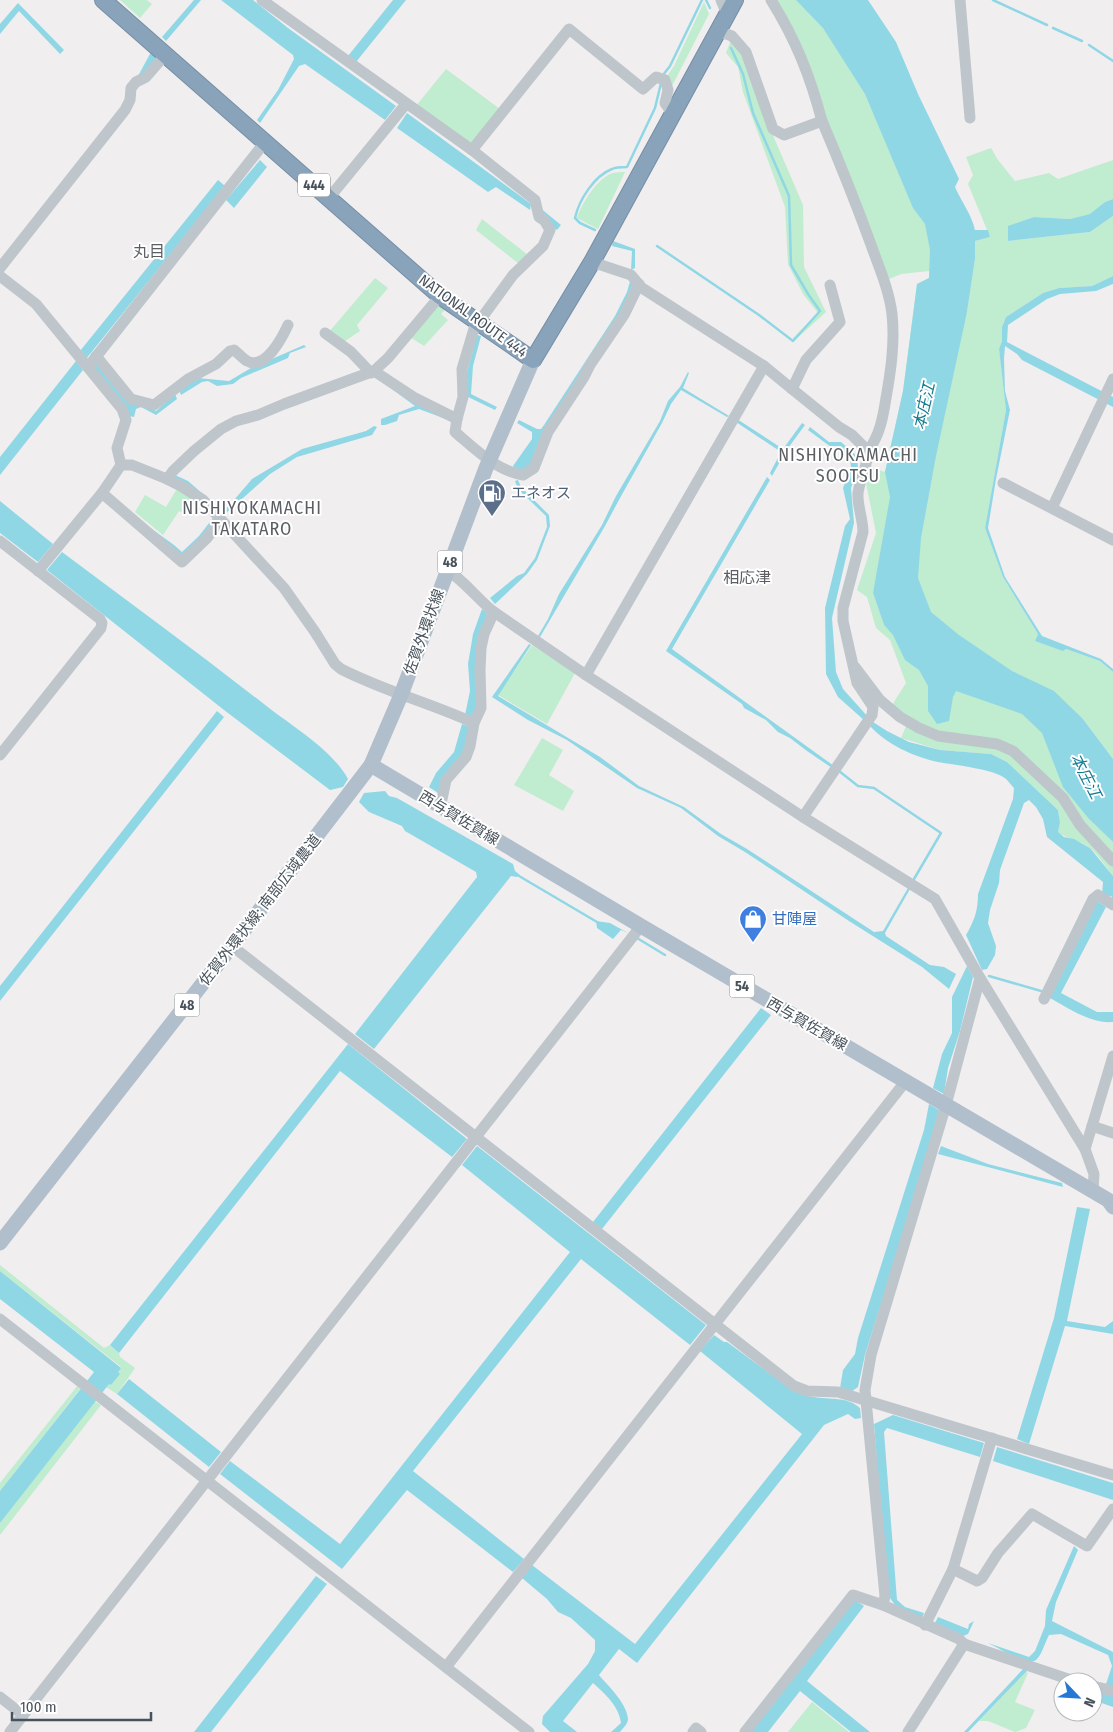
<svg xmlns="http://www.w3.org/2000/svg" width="1113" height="1732" font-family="'Fira Sans Condensed','Noto Sans JP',sans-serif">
<rect width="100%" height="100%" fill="#f1eeef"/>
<!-- green -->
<g fill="#c0eccf">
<polygon points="120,0 147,0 152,4 140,18"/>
<path d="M776,0H801L834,27L947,258L873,593L884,625L946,685L1028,708L1057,738L1089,819L1113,842V876C1106,867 1098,855 1090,848C1080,840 1067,839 1057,832L1060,822L1058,810L1007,762L991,754L940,750L901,738L909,719L892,705L906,683L890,640L876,628L867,597L857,590L876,533L866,483L873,468L885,472L903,391L917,284L929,278V271L901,274L887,280L826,122L815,80L794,30Z"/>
<polygon points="704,2 709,14 672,86 667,76 674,66"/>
<polygon points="731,40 744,54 775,140 803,205 804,267 826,312 793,342 793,338 818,313 803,294 788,264 785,207 743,92 738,67 726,53"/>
<polygon points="446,69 500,109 470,145 416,106"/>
<polygon points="991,148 998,160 1015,181 1049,173 1058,179 1113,160 1113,199 1105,202 1091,214 1070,219 1034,217 1008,227 1008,241 1090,232 1113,216 1113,276 1092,286 1059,288 1043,293 1006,317 1002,327 1002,341 999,349 1006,410 985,528 1003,577 1038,634 1035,641 1066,649 1100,661 1113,672 1113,759 1083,719 945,646 910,596 933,430 967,312 975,259 975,241 990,237 968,184 973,175 966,157"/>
<path d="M625,172L598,229L577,218C581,204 598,177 613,173C617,172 621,172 625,172Z"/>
<polygon points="482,219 528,255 518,263 476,230"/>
<polygon points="375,278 388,288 357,325 360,331 342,343 329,332"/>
<polygon points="438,305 445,310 441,314 448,320 424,346 410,337"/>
<polygon points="178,487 199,502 189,516 179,511 163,535 135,512 145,495 166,507"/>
<polygon points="532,645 575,673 547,724 498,695"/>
<polygon points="542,738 563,750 549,775 574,791 563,811 514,785"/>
<polygon points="0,1265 104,1348 110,1345 119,1353 120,1357 135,1368 117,1394 106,1387 109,1383 111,1385 119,1374 117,1372 121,1367 0,1271"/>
<polygon points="78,1385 80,1389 0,1491 0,1483"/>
<polygon points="94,1401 101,1405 0,1535 0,1523"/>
<polygon points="1026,1672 1028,1673 1015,1702 1035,1710 1026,1728 1015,1732 988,1721 979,1721"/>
<polygon points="812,1702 849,1732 788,1732"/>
</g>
<!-- water -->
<g fill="#90d7e6">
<polygon points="194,0 201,0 166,41 162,37"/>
<polygon points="221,0 253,0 288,28 396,106 385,120 305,64 299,66 260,123 257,120 278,90 294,59 293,55"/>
<polygon points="393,0 406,0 356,62 348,56"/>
<path d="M796,0H868L896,42L918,94L959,179L955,187C961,201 972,215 975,230H988L990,237L975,241V259L967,312L936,456L921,538L918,578L931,612L959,635L1012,671L1054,691L1083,719L1113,759V842L1089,819L1063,787L1042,733L1022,714L956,691L953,697L949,721L937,724L928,711V686L919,670L905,660L893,635L884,625L873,593L890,497L885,472L903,391L917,284L929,278L930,250L925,224L913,208L865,94L823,28Z"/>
<polygon points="18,3 64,50 60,54 19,11 0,34 0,24"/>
<polygon points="151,52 157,56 143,76 137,78"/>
<polygon points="407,113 531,204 530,210 496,187 488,192 397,128"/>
<polygon points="260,160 267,167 234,208 226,200"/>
<polygon points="218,180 225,186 86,359 80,351"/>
<polygon points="1113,199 1113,216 1090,232 1008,241 1008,226 1034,217 1070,219 1090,214 1105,202"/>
<path d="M539,207L561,225L557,230C549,226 542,216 539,207Z"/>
<polygon points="613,241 635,249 635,268 631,270 632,251 612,246"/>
<polygon points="1113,276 1113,284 1096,291 1060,294 1047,299 1008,325 1007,342 1113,397 1113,407 1022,360 1017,354 1005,346 1004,359 1005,391 1010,410 996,479 988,528 1005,577 1042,636 1101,659 1113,669 1113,672 1100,661 1066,649 1063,651 1035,641 1038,634 1003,577 985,528 1006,410 999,349 1002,341 1002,327 1006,317 1043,293 1059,288 1092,286"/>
<polygon points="631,278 634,282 619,316 530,465 521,471 516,470 513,466 532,439 532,432 517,423 519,420 537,429 541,429 544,425 615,316 627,292"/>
<polygon points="477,335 481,336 473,366 471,394 497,407 495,410 466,396 467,372"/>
<polygon points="304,345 306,347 290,353 288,358 241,378 233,384 217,386 208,381 202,382 181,395 179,390 198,378 229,381 251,368"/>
<polygon points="76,361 83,370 0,475 0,457"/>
<polygon points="95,364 142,403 156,411 175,394 177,399 156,415 141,407 136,409 134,417 129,416 93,368"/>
<polygon points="688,372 689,373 683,388 729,416 727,417 681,390 671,404 662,423 620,498 605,526 540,637 538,636 548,619 559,594 602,525 616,496 660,421 668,401 680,387"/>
<polygon points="374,376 451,421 419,409 399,415 397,421 385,425 381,425 381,419 415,406"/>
<polygon points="737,419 783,449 802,423 805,425 786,451 772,476 770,473 781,452 736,422"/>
<polygon points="374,426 377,427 372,435 297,457 270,474 225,514 219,514 174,479 175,475 188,481 219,508 228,507 252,479 302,449 366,431"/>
<polygon points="810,427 829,442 841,442 857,456 858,469 851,488 854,523 832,618 836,672 843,689 869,718 865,721 838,697 826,674 825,608 845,526 850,519 843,488 851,467 850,457 835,446 831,447 808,430"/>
<polygon points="767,477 770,480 672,649 834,766 832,768 807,751 790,738 778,732 766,720 744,708 742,704 666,651"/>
<polygon points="518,480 521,487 549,515 550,526 537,560 527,574 495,604 490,598 517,576 524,573 535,558 547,527 546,516 518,489 515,481"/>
<polygon points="0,501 53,544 38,562 0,533"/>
<polygon points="213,518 214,522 200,541 182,556 149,527 174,545 182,552 199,536"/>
<path d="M62,552C132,604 201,655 269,708C295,728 332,750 348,779L343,787L330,790L224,710L47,570Z"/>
<polygon points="482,609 487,613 479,699 474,719 465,715 470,691 468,664 473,634"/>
<polygon points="529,644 531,645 498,696 600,757 639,786 684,807 721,834 747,849 874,932 883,931 908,888 910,889 885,933 886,936 930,965 944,967 956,974 949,989 922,967 849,921 745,852 718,836 681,808 637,788 567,740 528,720 492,697"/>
<polygon points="217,711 224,717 0,1001 0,986"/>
<path d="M873,722L887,731L909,742L940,750L991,754L1007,762L1058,810L1060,822L1058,832L1064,837L1074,839L1090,848L1113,876V899L1111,896L1106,897L1102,894L1103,882L1047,837L1043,819L1036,807L1029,800L1024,803L1000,870L999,883L990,910L988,923L996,946L995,955L987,969L982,970L966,935C974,921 978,911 978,894L1013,799L1014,788C1011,785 1009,782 1006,779C995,769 954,765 938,762C914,757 886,744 870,726Z"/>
<polygon points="462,724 468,726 468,746 438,793 429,787 436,773 454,752"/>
<polygon points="385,791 389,796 397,798 513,864 515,871 520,875 517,877 511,876 374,1049 355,1034 477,877 476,872 405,831 402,826 369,812 359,802 364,793"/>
<path d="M1096,900L1106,907L1061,993L1097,1012H1113V1022C1090,1024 1067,1007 1048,997Z"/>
<polygon points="596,921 610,923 628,933 621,930 613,939 597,928"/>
<polygon points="967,966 973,977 960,1031 948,1068 944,1094 933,1088 942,1054 952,1033 952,997"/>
<polygon points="761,1008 771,1015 602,1229 593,1222"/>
<polygon points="348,1044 467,1139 452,1157 340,1071 119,1353 110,1345"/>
<polygon points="929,1104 939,1110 936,1128 865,1355 858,1387 851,1392 840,1388 843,1370 855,1354 858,1338 924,1130"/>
<polygon points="477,1146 706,1325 690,1345 581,1259 413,1471 524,1559 513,1572 407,1490 342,1569 220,1474 230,1461 340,1544 570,1252 462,1165"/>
<polygon points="941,1146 988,1164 1062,1183 1063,1187 938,1154"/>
<polygon points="1077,1207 1090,1209 1067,1321 1105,1327 1113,1321 1113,1334 1065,1326 1029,1444 1017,1439 1054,1318"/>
<polygon points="0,1271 121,1368 118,1372 120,1374 111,1385 109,1384 0,1523 0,1491 94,1372 0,1299"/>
<path d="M714,1335L724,1342H727L788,1387C796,1392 804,1396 814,1397C830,1400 847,1396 860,1408L861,1418L855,1419L848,1414L824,1425L637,1663L619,1649L599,1675C608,1686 627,1703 628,1719C628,1724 623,1728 620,1732H611L621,1723C619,1706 605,1694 593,1683L563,1721L577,1732H550L542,1724L543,1716L588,1664L595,1651V1640L571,1618L558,1612L547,1599L522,1578L532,1565L635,1644L802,1434L700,1351Z"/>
<polygon points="129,1379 221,1452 209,1467 117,1394"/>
<polygon points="893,1415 984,1443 980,1457 887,1428 884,1432 897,1600 905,1607 924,1613 922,1618 895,1605 890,1598 881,1513 874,1424"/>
<polygon points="997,1447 1113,1483 1113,1500 993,1461"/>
<path d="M1074,1546L1078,1550L1056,1602L1052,1621L1113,1652V1687L1106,1684L1112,1666L1108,1655L1061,1634L1049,1635C1045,1642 1042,1655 1036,1660C1028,1667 997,1647 988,1643L1029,1657L1035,1651L1045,1626L1046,1610Z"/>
<polygon points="316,1576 327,1584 211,1732 194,1732"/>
<polygon points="855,1600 864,1606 807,1681 870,1732 851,1732 800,1691 768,1732 751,1732"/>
<polygon points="938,1617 968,1629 969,1624 974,1621 968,1634 963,1636 935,1623"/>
<polygon points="1024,1668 1028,1670 1026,1672 968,1732 964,1732"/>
<polygon points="1095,1691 1113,1696 1113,1707 1093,1700"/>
</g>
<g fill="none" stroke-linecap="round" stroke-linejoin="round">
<!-- stream -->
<g stroke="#90d7e6" stroke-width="2.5">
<polyline points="706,0 710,8"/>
<polyline points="993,0 1047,25"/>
<polyline points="1053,28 1082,41"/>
<polyline points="1089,45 1113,61"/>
<polyline points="663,75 670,66 702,0"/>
<path d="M595,230L580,223L575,218C579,200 594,176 612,169C616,167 623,167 627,167L655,108L661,83"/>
<polyline points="657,246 759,315 793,341 820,311 808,294 791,265 789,196 753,113 743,74 731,48"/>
<polyline points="839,771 858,786 874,788 941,833 914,879"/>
<polyline points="519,876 597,922"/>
<polyline points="637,938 665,955"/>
<polyline points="989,976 1041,991"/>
</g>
<!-- highway casing -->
<g stroke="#758ea6" stroke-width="18">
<polyline id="highway" points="103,0 440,296 533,360 592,262 735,0"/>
</g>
<!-- minor -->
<g stroke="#bec6cc" stroke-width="11">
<polyline points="262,0 472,150 569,29 643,89 656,77 665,80 668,90 665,103 672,113"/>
<polyline points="721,0 727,14"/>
<path d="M771,0C796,40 810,76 822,121"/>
<polyline points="960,0 970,118"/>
<path d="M718,31L732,36L746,52L773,129L784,135L822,121C839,161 855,201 870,242C878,265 889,289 892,314C895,342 891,370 886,398C883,417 880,435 868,451"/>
<polyline points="472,150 535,200 539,217 544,220 550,230 543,246 513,275 478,323"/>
<polyline points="329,198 406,104"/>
<polyline points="592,262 631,275 642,288 764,366 792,389 806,360 840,322 830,285"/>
<polyline points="0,268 125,110 130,100 131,88 136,82 146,77 166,54"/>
<polyline points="0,276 36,304 122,409 126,420 117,448 121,465"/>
<polyline points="325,333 351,352 371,373"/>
<path d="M96,356L131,399L154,405L188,379L216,364L230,351L234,350C238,353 242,358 247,361C265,371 282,338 288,325"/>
<polyline points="88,367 265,142"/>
<polyline points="374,371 415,398 457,419 463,397 462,369 476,322"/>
<path d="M792,389L839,427L852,435L868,451C868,466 860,478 858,493C857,505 863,519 863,532L843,608V621L857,683L873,707L872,715L803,817"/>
<path d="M457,419L455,432C475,449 497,471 523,475L534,468L548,432L584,377L590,365L624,315L639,284"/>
<polyline points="167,479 173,471 194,451 221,429 236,421 258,415 284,404 374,371 388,358 440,296"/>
<polyline points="1003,483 1113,540"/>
<polyline points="102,493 182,562 207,538 220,520"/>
<polyline points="1052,508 1113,379"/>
<polyline points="0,541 100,619 102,623 101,628 0,755"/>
<path d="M447,570C466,582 477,599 494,612L586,675L803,817L935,899L980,978L1085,1149L1094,1174L1093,1191"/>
<path d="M38,571L102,493L121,465H132L167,479L181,486L203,500L284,588L315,632L335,664L341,669C384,691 430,703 474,723"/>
<polyline points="855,667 880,700 900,717 919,728 938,736 997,744 1013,751 1063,798 1080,825 1113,861"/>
<polyline points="586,675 764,366"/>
<polyline points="437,806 442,799 446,780 466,757 470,746 474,723 481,708 480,670 481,648 484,634 494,612"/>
<polyline points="232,946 794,1386 807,1391 838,1392 1113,1475"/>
<polyline points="1044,999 1093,899 1098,895 1113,905"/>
<polyline points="1092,1126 1113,1056"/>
<polyline points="1085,1149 1092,1126 1113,1133"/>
<polyline points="0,1319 529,1732"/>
<polyline points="953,1569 992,1438"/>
<polyline points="925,1625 953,1569 977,1581 982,1578 998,1553 1032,1514 1087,1546 1113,1509"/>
<polyline points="964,1644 1077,1682"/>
<polyline points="446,1667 905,1082"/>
<polyline points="1093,1686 1113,1691"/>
<polyline points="0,1697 23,1715"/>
<polyline points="10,1732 641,926"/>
<polyline points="693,1732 696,1728 701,1732"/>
<polyline points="745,1732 853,1595 883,1605"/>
<polyline points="908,1732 964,1644 959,1639 883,1605 885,1596 865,1390 871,1355 946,1105 980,978"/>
</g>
<!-- major -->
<g stroke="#b0bfcb" stroke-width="15">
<polyline points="371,765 641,926 1108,1200 1113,1207"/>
<polyline points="0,1243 232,946 371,765 401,695 486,468 533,360"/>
</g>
<!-- highway -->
<use href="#highway" stroke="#89a3ba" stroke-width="16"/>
</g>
<!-- icons -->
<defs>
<g id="fuel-pin" transform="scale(1.4375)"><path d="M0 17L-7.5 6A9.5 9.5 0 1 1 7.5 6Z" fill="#5c6f8a" stroke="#fff"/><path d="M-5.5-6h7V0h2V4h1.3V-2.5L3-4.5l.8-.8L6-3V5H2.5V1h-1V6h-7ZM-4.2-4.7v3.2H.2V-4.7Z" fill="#fff"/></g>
<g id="shop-pin" transform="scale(1.4375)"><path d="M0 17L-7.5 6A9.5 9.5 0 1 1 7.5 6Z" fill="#3f7fe0" stroke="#fff"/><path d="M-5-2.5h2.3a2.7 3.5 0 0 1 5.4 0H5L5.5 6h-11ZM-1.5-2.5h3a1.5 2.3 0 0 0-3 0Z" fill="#fff"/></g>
</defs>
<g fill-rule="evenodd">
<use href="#fuel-pin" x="492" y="493"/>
<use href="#shop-pin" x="753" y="919"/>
</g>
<g text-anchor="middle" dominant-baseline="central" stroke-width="4" stroke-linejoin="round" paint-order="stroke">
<!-- shield labels -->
<g fill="#fff" stroke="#7f868c" stroke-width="1">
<rect x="298" y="173.5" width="32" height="23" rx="4"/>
<rect x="437.5" y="550.5" width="25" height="23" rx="4"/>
<rect x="729.5" y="974.5" width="25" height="23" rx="4"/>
<rect x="174.5" y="993.5" width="25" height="23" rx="4"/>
</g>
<g font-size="14" font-weight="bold" fill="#48525b">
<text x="314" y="185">444</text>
<text x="450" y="562">48</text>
<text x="742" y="986">54</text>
<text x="187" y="1005">48</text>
</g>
<!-- street labels -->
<g font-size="15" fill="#48525b" stroke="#fff">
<text transform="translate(473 316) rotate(36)">NATIONAL ROUTE 444</text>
<text transform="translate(424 632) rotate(-70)">佐賀外環状線</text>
<text transform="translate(459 818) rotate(31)">西与賀佐賀線</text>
<text transform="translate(260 910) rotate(-52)">佐賀外環状線; 南部広域農道</text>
<text transform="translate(807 1024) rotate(30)">西与賀佐賀線</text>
</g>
<!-- service labels -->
<g font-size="15" fill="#4e5e75" stroke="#fff" text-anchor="start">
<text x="511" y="493">エネオス</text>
</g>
<!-- shop labels -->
<g font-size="15" fill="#366cbe" stroke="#fff" text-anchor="start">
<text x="772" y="919">甘陣屋</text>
</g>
<!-- neighbourhood labels -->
<g font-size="16" fill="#5b5f63" stroke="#fff">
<text x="149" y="251">丸目</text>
<text x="747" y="577">相応津</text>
</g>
<!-- water labels -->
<g font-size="16" font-style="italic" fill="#167c91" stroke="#fff">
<text transform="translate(924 406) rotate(-77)">本庄江</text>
<text transform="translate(1086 776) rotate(63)">本庄江</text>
</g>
<!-- quarter labels -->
<g font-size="18" letter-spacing="1" fill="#5b5f63" stroke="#fff">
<text x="848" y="455">NISHIYOKAMACHI<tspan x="848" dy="21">SOOTSU</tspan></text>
<text x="252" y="508">NISHIYOKAMACHI<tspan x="252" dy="21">TAKATARO</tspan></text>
</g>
</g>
<!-- north arrow -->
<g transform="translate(1078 1697) rotate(115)"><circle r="24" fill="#ffffff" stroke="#b6babd"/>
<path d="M0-4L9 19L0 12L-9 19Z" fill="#2579d4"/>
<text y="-8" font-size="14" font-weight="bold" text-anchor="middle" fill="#48525b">N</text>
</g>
<!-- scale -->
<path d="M12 1712v8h139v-8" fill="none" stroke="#48525b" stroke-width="2.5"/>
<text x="20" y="1712" font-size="15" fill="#48525b" stroke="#ffffff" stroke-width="4" paint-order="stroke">100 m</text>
</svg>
